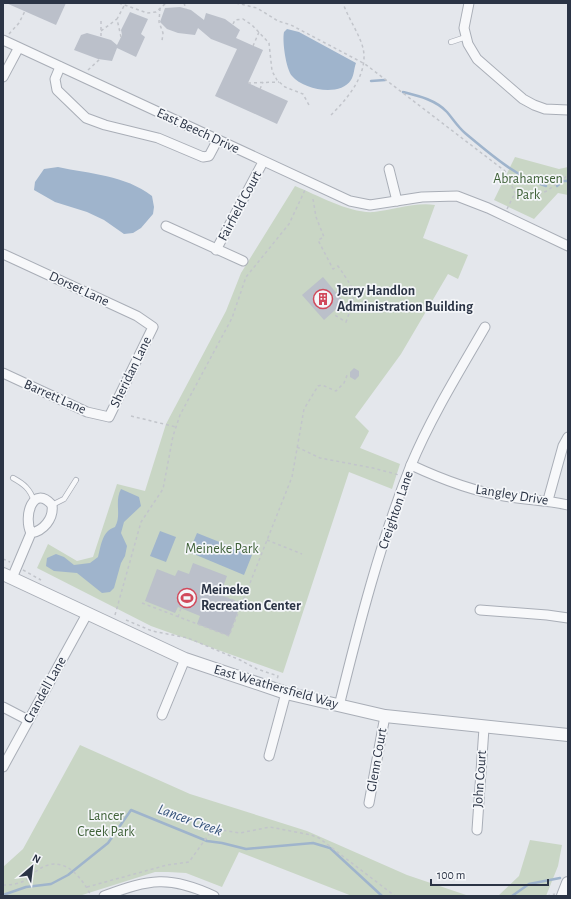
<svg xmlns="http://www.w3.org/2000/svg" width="571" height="899" font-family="'Alegreya Sans',sans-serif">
<rect width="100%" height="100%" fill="#e4e7ec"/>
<!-- green -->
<g fill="#c9d6c5">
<polygon points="515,157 559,169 568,167 568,195 558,193 534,219 494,200"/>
<path d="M295,186C317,195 351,214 374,212C394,210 414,202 435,205L423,238L468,255L458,279L448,274L401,354L355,417L369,431L360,448L400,464L392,489L349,472L283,673L151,626L37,568L48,544L77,561L93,557L117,484L145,491L166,424L226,311L241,273Z"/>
<polygon points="80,745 190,794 307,831 407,875 469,896 352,896 239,852 222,887 186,873 168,872 155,872 79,896 3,896 3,867 23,849"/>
<polygon points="530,840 562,845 558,866 546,896 498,896 519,876"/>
</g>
<!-- water -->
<g fill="#9fb4cc">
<path d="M287,29L299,32L356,63C354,68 354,76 351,80C340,97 304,90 292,76C286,69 282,41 284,32Z"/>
<path d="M58,167C90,174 125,175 152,196L154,207L153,214L141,228L133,233L124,234L104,220L87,212L55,202L34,190L35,182L44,169Z"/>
<path d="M121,489L139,497L141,506L124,522L121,533L127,546L125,556L121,563L114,588L110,592L102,593L77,573L54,571L46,566L47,558L56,554L64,557L74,565L90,563L98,557C101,546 102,531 115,527C122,515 114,502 121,489Z"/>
<polygon points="160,531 176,537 166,562 150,556"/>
<polygon points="197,533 252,555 244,575 189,552"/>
</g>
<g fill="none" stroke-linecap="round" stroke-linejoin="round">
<!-- stream -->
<g stroke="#9fb4cc" stroke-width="2.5">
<polyline points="371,81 385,80"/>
<path d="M403,92C419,96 436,100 447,112C453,119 458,127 465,133C489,153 516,177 546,186"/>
<polyline points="557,186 563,181 568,181"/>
<polyline points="3,895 26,887 51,884 68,875 108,843 131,810 207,841 222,843 246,849 313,843 330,848 382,896"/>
<polyline points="512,896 529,884 560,878"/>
</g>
</g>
<!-- building -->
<g fill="#bbc0ca">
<polygon points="6,3 66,3 56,25"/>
<polygon points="180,7 191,10 204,20 206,13 225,19 240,30 236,38 263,50 248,83 288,101 277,124 215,96 237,49 211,39 198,28 195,35 178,33 167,29 160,22 165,8"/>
<polygon points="130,12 148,19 141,34 145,37 136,57 117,48 112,61 98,59 74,50 81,35 87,33 111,40 117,45 122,35 121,30"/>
<polygon points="323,277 344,302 324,320 302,295"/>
<polygon points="354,368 359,371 359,376 355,380 350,377 350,372"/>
<polygon points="193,563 227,576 220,595 241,603 229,636 197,624 200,616 178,607 175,613 145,601 157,569 175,576 178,570 189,574"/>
</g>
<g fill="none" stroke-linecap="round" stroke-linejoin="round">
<!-- service casing -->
<g stroke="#a9aeb7" stroke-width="6">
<g id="service">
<polyline points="451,42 466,37"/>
<path d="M13,478C24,484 30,489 34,501"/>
<polyline points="52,505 64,499 76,480"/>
</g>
</g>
<!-- minor casing -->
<g stroke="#a9aeb7" stroke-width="11">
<g id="minor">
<polyline points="469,3 464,28 468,44 477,59 523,99 534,105 545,109 568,110"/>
<polyline points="3,40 350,201 370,205 422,197 457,196 488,208 568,246"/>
<polyline points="60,67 55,79 57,90 86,118 105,125 158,138 203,157 209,156 217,141"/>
<polyline points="3,77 18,49"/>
<polyline points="389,169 397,201"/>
<polyline points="166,226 243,261"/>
<polyline points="216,250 263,162"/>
<polyline points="3,254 137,316 153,327 109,417 87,412 3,373"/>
<path d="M411,465C441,479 471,491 504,496C526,500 547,500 568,505"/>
<polyline points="548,500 563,446 568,437"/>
<path d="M12,578L31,533C23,516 33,484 52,505C54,519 43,531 31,533"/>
<polyline points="480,610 547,615 568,618"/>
<path d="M339,706C359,625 380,543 411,465C431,417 459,372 485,327"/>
<polyline points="3,707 28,720"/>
<polyline points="162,715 185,659"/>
<polyline points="269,756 286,693"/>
<polyline points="3,767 87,614"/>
<polyline points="369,803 385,716"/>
<polyline points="477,830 484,728"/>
<path d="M104,896C150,879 169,875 214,896"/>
</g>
</g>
<!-- tertiary casing -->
<g stroke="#a9aeb7" stroke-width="14">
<g id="tertiary">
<polyline points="3,574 185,659 286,693 385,716 568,735"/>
<polyline points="563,896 568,883"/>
</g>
</g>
<!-- path -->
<g stroke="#c2c5cb" stroke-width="1.5" stroke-dasharray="3 3" stroke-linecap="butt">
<polyline points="119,3 147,13 156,12 166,3"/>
<polyline points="184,3 186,9"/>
<polyline points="236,3 257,8 278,21 291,25 365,64 505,171 515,193"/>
<polyline points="160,8 159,22 163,33 162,41"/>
<polyline points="233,24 235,20 243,19 252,25 269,43 272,71 277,80 285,87 303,94 310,107"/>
<polyline points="101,31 117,19"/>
<polyline points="9,34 19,23 25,11"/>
<polyline points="101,36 101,21"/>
<polyline points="121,37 117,19 124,6"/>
<polyline points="253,46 259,32"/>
<polyline points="88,70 100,59"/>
<polyline points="248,83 279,82"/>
<polyline points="260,89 263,82"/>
<path d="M331,115C347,99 369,74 363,48C359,33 348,18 343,3"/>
<path d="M313,199L316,217L324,237L318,240L333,269L338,266C357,294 357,291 346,322L333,314"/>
<polyline points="507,209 515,193 520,191 539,194 547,191 568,175"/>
<polyline points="131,416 176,427"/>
<polyline points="297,447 320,458 373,468 399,475"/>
<polyline points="267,540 302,554"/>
<polyline points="3,559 10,562"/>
<polyline points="23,570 41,580"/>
<polyline points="220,595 241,603"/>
<polyline points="142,603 229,636 292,477 304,409 318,386 322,385 336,391 344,383 348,373"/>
<polyline points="115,615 141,522 163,489 173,436 180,415 232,318 246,277 289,224 305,190"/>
<polyline points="178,617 181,608"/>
<polyline points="126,620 152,631 188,638 240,660 257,669 278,676 277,679"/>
<path d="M3,885C10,885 18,884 24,881C30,878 35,871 41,868C64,855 82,877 91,896"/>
<polyline points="87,887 167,865 189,862 212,830 221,830 240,833 270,827 311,835 319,838 395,896"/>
<polyline points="547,896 555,894"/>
</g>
<!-- service -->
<use href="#service" stroke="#f7f8fa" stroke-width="4.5"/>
<!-- minor -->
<use href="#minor" stroke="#f7f8fa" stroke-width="9"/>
<!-- tertiary -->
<use href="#tertiary" stroke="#f7f8fa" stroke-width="12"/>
</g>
<!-- icons -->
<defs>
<g id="building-ring" transform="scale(1)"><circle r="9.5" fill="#f4f6f9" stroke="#d1495b" stroke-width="1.5"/><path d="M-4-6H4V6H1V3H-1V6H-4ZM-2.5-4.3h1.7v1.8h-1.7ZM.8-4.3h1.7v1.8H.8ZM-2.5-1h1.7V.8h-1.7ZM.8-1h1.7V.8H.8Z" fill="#d1495b"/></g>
<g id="stadium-ring" transform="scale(1)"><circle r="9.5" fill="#f4f6f9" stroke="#d1495b" stroke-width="1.5"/><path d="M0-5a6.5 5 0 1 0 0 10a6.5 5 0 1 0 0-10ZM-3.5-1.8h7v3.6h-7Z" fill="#d1495b"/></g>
</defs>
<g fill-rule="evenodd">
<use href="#building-ring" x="323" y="299"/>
<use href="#stadium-ring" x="187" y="598"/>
</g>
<g text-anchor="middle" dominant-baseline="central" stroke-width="3.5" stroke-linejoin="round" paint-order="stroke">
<!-- street labels -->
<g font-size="14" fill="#2b3445" stroke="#f4f6f9">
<text transform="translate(198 131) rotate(25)">East Beech Drive</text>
<text transform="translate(240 206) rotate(-62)">Fairfield Court</text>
<text transform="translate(79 289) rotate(25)">Dorset Lane</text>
<text transform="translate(131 372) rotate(-64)">Sheridan Lane</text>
<text transform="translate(55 397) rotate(24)">Barrett Lane</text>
<text transform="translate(512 495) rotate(9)">Langley Drive</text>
<text transform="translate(396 510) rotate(-71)">Creighton Lane</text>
<text transform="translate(276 687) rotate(16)">East Weathersfield Way</text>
<text transform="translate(45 690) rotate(-61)">Crandell Lane</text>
<text transform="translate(377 760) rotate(-80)">Glenn Court</text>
<text transform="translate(480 779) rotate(-86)">John Court</text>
</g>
<!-- park labels -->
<g font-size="14" fill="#3f6138" stroke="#f4f6f9">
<text x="528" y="179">Abrahamsen<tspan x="528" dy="16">Park</tspan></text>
<text x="222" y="549">Meineke Park</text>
<text x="106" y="816">Lancer<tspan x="106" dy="16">Creek Park</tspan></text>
</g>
<!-- poi labels -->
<g font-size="14" font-weight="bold" fill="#2b3445" stroke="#f4f6f9" text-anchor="start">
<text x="337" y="291">Jerry Handlon<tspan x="337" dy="16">Administration Building</tspan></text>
<text x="201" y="590">Meineke<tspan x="201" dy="16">Recreation Center</tspan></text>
</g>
<!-- water labels -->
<g font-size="15" font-style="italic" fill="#34527a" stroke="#f4f6f9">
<text transform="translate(190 820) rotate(20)">Lancer Creek</text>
</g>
</g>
<!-- border -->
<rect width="571" height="899" fill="none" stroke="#2b3445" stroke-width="8"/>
<!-- north arrow -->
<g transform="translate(32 867) rotate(28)" stroke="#f4f6f9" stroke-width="3" paint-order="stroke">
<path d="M0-3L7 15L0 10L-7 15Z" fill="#2b3445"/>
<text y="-6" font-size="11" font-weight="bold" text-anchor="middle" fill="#2b3445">N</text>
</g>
<!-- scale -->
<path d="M431 879v6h117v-6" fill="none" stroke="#2b3445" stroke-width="2"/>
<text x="437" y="879" font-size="12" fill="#2b3445" stroke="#f4f6f9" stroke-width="3" paint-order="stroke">100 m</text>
</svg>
